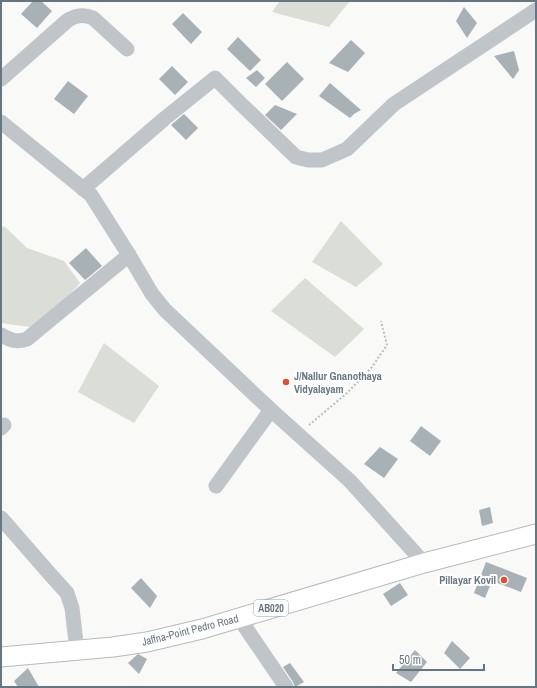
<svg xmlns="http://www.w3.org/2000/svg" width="537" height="688" font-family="'Archivo Narrow',sans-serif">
<rect width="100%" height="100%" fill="#f9f9f7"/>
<!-- green -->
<g fill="#daded6">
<polygon points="280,1 348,1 349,2 329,27 272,12"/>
<polygon points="341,221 383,264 356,287 312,262"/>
<polygon points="4,226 27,248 64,261 80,283 63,302 30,327 1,323 1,228"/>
<polygon points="305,278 364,329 335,357 271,311"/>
<polygon points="104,343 159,386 134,423 78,392"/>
</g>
<!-- building -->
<g fill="#a8b1b6">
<polygon points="33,1 41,1 52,11 37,28 21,14"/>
<polygon points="464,7 477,23 467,38 456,21"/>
<polygon points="183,13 202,32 191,44 172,24"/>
<polygon points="238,37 261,60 250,71 227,49"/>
<polygon points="351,40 365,53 348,72 329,63"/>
<polygon points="514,51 519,70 513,79 494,56"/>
<polygon points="287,62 304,79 282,101 265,84"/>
<polygon points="172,66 188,82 175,95 159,79"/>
<polygon points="257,70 265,78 256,87 246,78"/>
<polygon points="68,81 88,96 74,114 54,99"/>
<polygon points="330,83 361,110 354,114 350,118 319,96"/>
<polygon points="275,105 297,114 281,130 265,115"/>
<polygon points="184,114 198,128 186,140 171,125"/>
<polygon points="86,248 102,266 85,280 69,263"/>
<polygon points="421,426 441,441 430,456 410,441"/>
<polygon points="380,447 398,459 384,478 364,464"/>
<polygon points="490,507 493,523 482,526 479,510"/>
<polygon points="486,562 527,578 521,592 492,581 485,598 474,593"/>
<polygon points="141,578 157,596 150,608 131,588"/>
<polygon points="400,583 408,595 391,606 383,594"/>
<polygon points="452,641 470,658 460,669 444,653"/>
<polygon points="415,650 427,662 411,682 396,673"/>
<polygon points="138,654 147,659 139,674 128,663"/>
<polygon points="290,663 304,682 295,687 293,682 283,667"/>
<polygon points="28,668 39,687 18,687 14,681"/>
</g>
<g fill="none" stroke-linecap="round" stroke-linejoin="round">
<!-- major casing -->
<g stroke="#b4babd" stroke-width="21">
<polyline id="major" points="1,657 113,647 147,642 202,629 424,563 536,534"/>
</g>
<!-- path -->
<polyline stroke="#bbbec1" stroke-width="2" stroke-dasharray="2 2" stroke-linecap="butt" points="309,425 346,394 372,367 387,345 381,321"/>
<!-- minor -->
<g stroke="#c0c5c9" stroke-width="15">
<path d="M1,79L68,20C77,15 84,14 93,18L127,49"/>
<polyline points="1,122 91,195 129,255 152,294 165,310 271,410 350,481 424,563"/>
<polyline points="83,189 164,119 215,78 241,104 296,157 308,160 322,160 347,149 394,104 536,10"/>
<path d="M1,335C11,340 16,343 27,339L129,255"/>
<polyline points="1,428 4,425"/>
<polyline points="216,486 271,410"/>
<polyline points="1,518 49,573 67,593 72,608 77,651"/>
<polyline points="239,618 286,687"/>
</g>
<!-- major -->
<use href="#major" stroke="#fff" stroke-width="19"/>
</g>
<!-- markers -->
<g fill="#dc5135" stroke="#fff" stroke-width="1.5">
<circle cx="286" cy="382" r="4"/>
<circle cx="504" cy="580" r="4"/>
</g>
<g text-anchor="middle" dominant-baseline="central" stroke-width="4" stroke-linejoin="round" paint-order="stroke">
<!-- shield labels -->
<rect fill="#fff" stroke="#94a0a7" stroke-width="1" x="254" y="600" width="34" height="16" rx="3"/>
<g font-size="10" font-weight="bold" fill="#667781">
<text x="271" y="608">AB020</text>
</g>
<!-- poi labels -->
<g font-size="11" font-weight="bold" fill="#667781" stroke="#fff" text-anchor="start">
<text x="294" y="376">J/Nallur Gnanothaya<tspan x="294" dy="13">Vidyalayam</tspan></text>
<text x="496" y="580" text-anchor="end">Pillayar Kovil</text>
</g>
<!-- street labels -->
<g font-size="11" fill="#667781" stroke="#fff">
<text transform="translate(190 630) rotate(-14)">Jaffna-Point Pedro Road</text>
</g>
</g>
<!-- border -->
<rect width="537" height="688" fill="none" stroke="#667781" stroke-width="4"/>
<!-- scale -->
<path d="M393 664v6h91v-6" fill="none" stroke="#667781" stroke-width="2"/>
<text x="399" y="664" font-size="12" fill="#667781" stroke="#ffffff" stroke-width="3" paint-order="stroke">50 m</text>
</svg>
